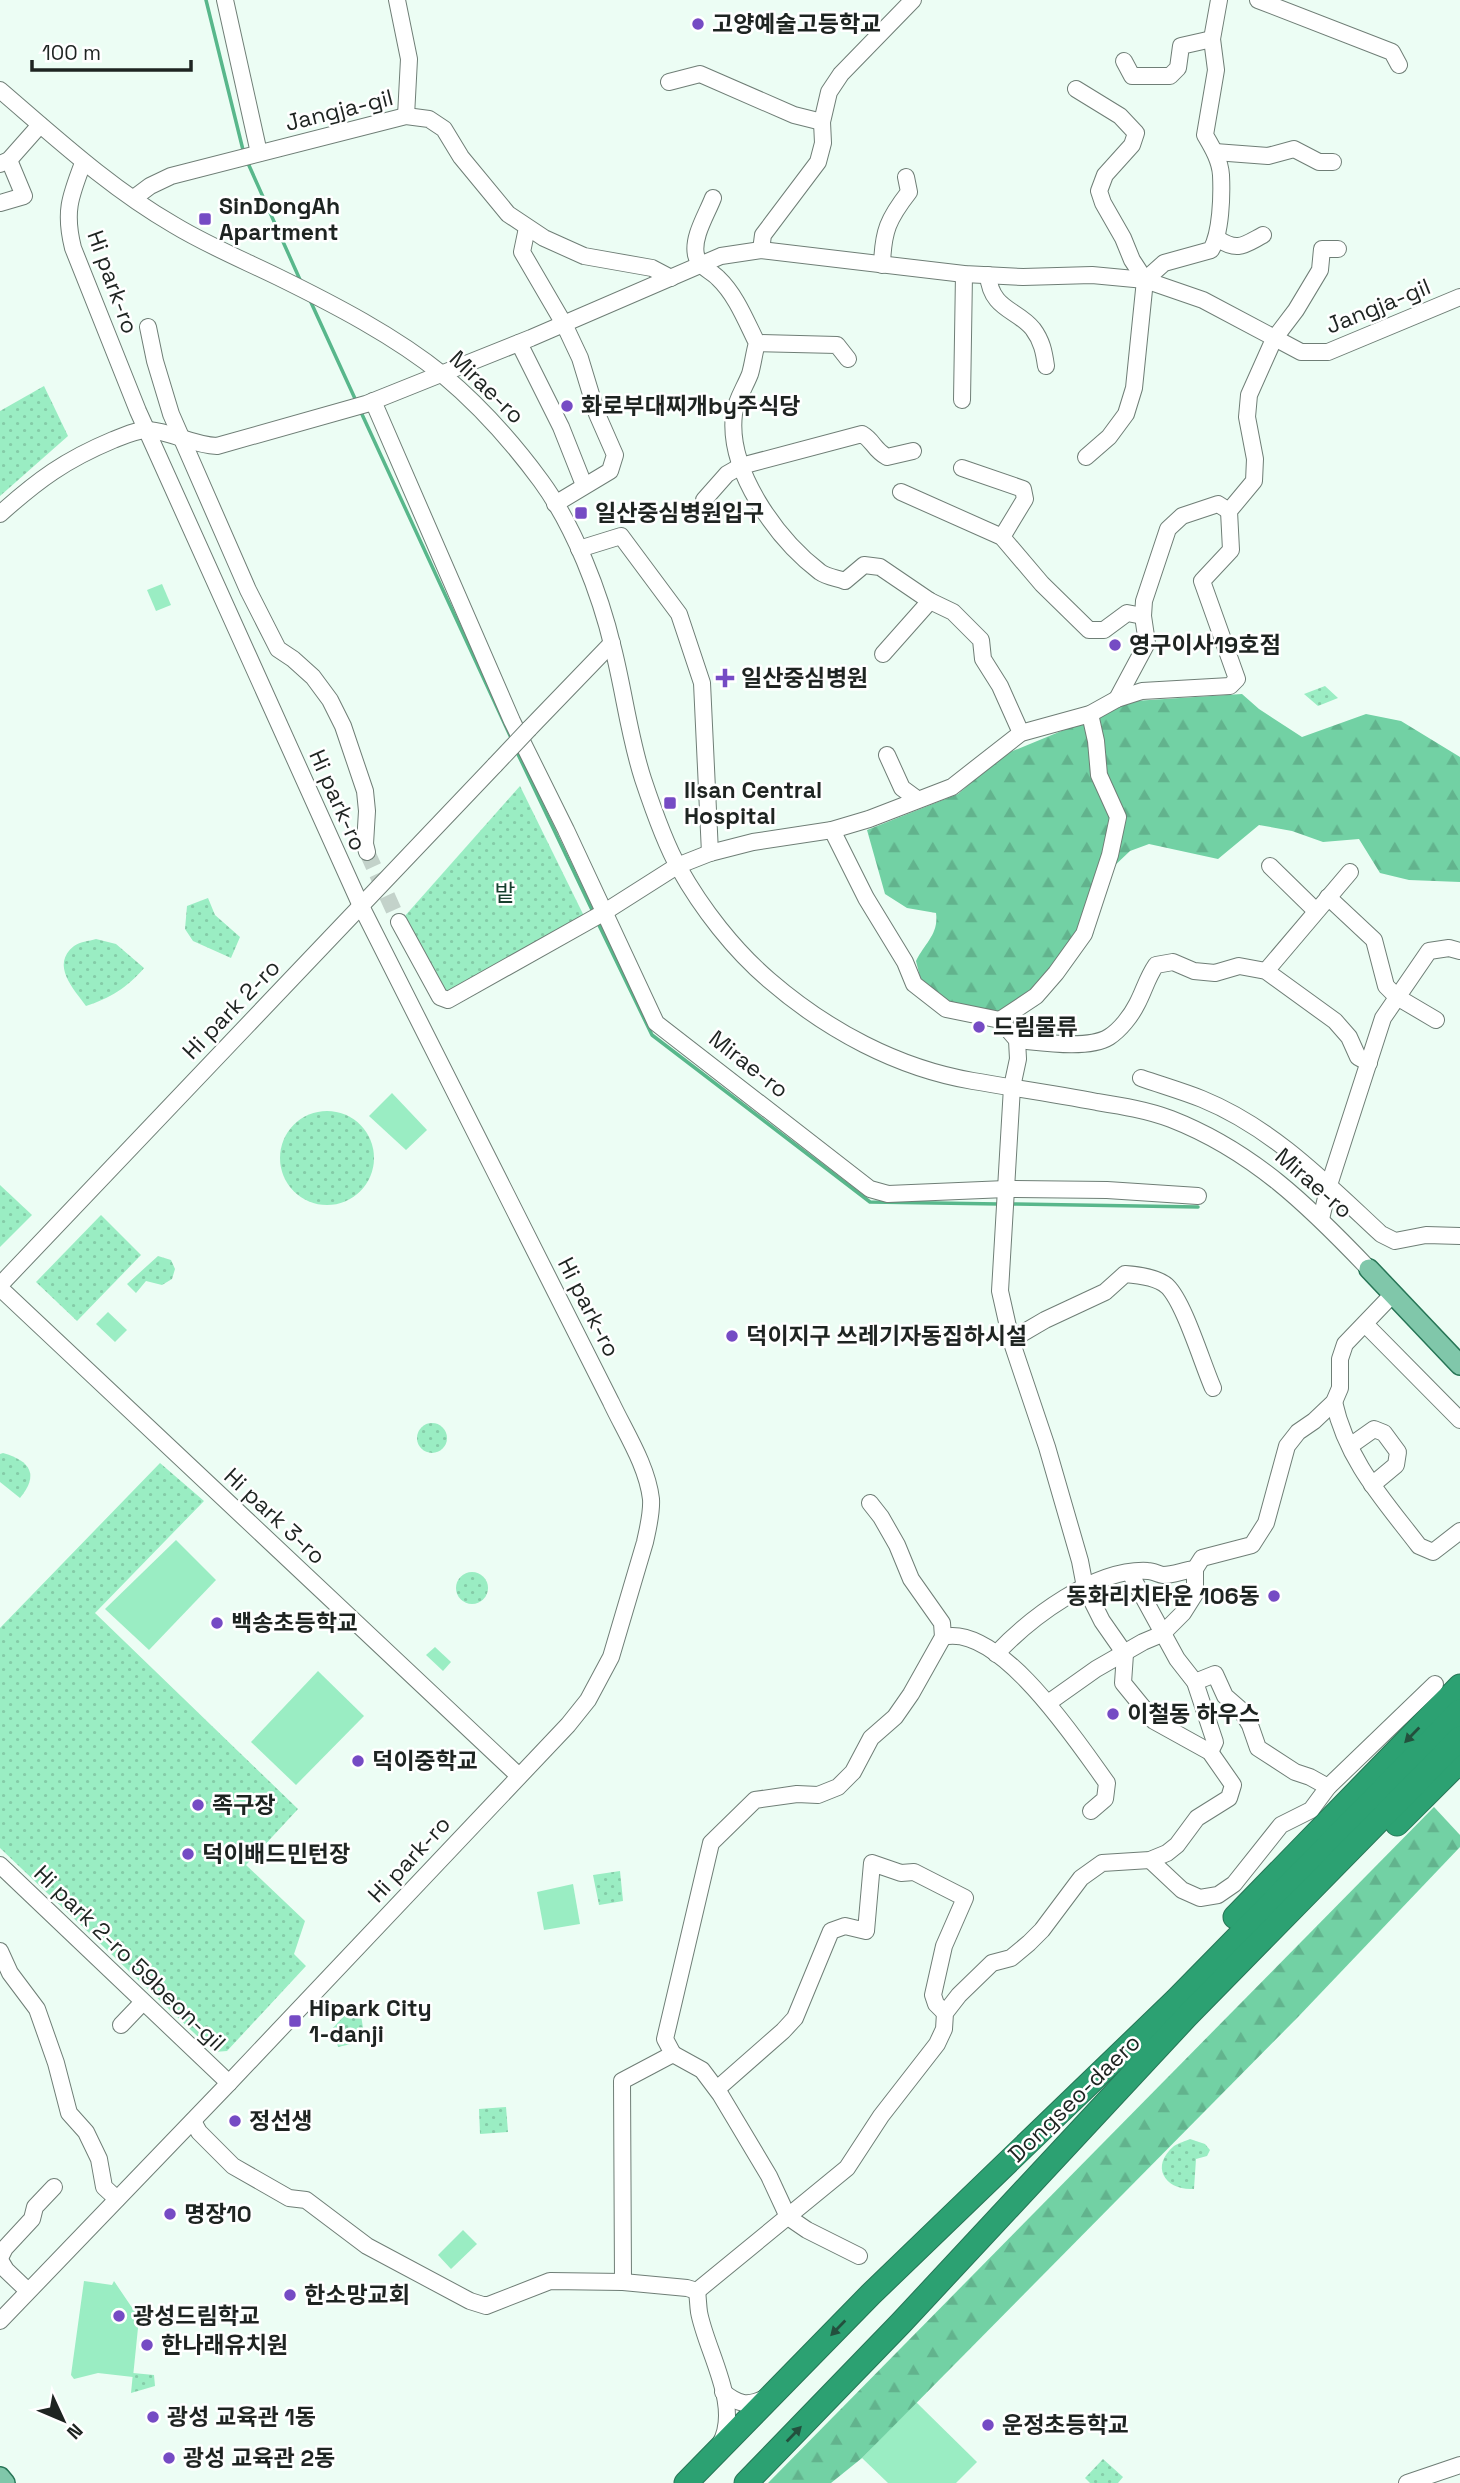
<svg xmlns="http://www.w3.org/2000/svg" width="1460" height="2483" font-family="'Space Grotesk','Noto Sans KR',sans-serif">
<defs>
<pattern id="forest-firs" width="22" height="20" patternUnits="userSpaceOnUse" patternTransform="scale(1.75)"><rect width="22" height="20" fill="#72d1a4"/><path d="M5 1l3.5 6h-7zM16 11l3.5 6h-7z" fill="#62b38d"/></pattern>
<pattern id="park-dots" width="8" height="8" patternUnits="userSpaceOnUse" patternTransform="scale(1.75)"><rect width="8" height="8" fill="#9aedc3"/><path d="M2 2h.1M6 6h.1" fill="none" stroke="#84cba7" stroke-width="1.8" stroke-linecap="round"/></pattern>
</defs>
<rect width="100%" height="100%" fill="#ecfdf4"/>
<!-- grass -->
<g fill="#9aedc3">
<polygon points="162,584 171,605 156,611 147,590"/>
<polygon points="392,1093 427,1130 406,1150 369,1116"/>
<polygon points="108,1312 127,1330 115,1342 96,1324"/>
<polygon points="176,1540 216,1580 149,1650 105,1609"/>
<polygon points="435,1647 451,1662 443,1671 426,1655"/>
<polygon points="318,1671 364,1716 296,1785 251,1742"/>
<polygon points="573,1884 580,1924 544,1930 537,1892"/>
<polygon points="463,2230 477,2244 451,2269 438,2255"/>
<polygon points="84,2281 112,2285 114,2281 139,2318 133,2377 98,2373 74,2379 71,2375"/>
<polygon points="916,2402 977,2462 956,2483 888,2483 862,2458"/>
</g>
<!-- forest -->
<g fill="url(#forest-firs)">
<path d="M1242,694L1259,709L1302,737L1366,714L1401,721L1460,757V882L1409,880L1380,873L1359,839L1323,842L1292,831L1259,825L1218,859L1149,844L1130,851L1110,870L1099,902L1093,935L1067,972L1037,1006L1012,1017L951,1002L933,992L921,981L916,961C925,943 939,934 936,913L907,908L885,894L867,830L958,794L1003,755L1134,701Z"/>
<polygon points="1434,1807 1460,1835 1460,1847 1298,2017 862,2458 831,2483 768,2483"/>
</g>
<!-- park -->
<g fill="url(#park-dots)">
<polygon points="44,386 68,436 0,496 0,411"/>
<polygon points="1325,686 1338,698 1318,706 1304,694"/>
<polygon points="520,786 584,916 446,996 404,917"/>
<polygon points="208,898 215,915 240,937 231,958 193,941 185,929 187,906"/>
<path d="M96,939L116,944L144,968C127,988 110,998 86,1006C74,989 50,965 74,946C79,942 89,941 96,939Z"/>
<circle cx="327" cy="1158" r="47"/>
<polygon points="0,1185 32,1215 0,1247"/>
<polygon points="101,1215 141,1255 77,1321 36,1282"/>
<polygon points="158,1256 171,1260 175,1269 172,1279 162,1285 146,1281 136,1293 127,1284"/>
<circle cx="432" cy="1438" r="15"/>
<path d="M3,1453C31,1461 39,1475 20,1498L0,1482V1454Z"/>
<polygon points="160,1463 204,1501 95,1613 298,1809 246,1865 305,1921 294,1954 306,1966 227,2051 214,2052 0,1848 0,1628"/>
<circle cx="472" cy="1588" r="16"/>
<polygon points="620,1871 623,1901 599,1905 593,1875"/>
<polygon points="361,2015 365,2041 338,2047 333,2028 344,2016"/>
<polygon points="506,2107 508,2132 480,2134 479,2109"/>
<path d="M1190,2139L1205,2144L1210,2150L1207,2156L1196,2159L1194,2189C1166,2191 1149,2167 1174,2146C1178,2143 1186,2141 1190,2139Z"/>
<polygon points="133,2373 154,2375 155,2386 131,2393"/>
<polygon points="1103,2459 1123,2477 1118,2483 1090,2483 1085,2478"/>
</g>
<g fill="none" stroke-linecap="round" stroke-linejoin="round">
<!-- stream -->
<g stroke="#58b78b" stroke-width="3.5">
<polyline points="206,0 244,154"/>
<polyline points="247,161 301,282"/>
<polyline points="309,298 357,403"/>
<polyline points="360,410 512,740"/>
<polyline points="516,750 594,914"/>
<polyline points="597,921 652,1035 870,1202 999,1204"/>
<polyline points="1011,1204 1198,1207"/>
</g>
<!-- minor-tunnel -->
<polyline stroke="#c3d2ca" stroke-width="16" stroke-dasharray="16 8" stroke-linecap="butt" points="367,852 399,922"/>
<!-- minor casing -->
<g stroke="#6f7e76" stroke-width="18">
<g id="minor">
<polyline points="225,0 259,153"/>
<polyline points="397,0 409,59 406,116"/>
<polyline points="1258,0 1392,52 1399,65"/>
<polyline points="1124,61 1132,76 1170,76 1178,68 1181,46 1212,39"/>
<polyline points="669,82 700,74 794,115 822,122"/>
<polyline points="1076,89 1120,116 1136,133 1132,145 1105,175 1099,191 1103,203 1123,238 1132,260 1145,280 1134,388 1126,414 1109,437 1086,457"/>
<path d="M0,90C56,138 110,188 174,225C207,245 243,260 278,277C333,304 395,336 443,375C479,405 513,443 541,481C574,526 600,593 613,648C624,691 629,736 643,779C652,806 665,844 679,868C702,909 734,950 769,980C827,1030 897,1068 973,1081C1014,1088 1056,1094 1097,1102C1122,1106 1147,1110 1171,1119C1253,1151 1309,1206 1369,1269"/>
<polyline points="1215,152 1268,156 1294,149 1319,162 1333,162"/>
<polyline points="0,164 9,160 40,125"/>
<polyline points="134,198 150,186 171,176 406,116 429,119 444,129 461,157 508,214 544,238 584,256 652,268 671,278"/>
<path d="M713,198C707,214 692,237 696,255C699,267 710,270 718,278C736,295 746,321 757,343C754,353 753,364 750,374C745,387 736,400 734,414C727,471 777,539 820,572C827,577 837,578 845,581L864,565L880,567L930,601L953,612L981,640L983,659L1000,686L1021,733"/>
<polyline points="0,203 24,196 9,160"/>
<polyline points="527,228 522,252 564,324 580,358 597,414 615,455 610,471 555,504"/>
<path d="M1218,239C1238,252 1244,245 1263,235"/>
<polyline points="761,250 763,235 818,162 823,143 822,122 829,92 841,74 913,0"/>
<path d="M882,265C883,231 888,219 909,192L906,177"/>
<path d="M988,275C991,310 1017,309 1033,329C1042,341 1044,352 1046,366"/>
<path d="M1145,280L1164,263L1211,250C1221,233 1222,196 1221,175C1220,160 1212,147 1205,135L1216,70L1212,39L1219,0"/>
<polyline points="148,327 155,361 171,414 248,590 278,649 293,659 313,677 330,700 343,726 365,791 367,811 365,844 367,852"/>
<polyline points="519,343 561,427 584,485"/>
<polyline points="757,343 837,345 848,359"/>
<polyline points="962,400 964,274"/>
<polyline points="373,401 512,721 566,830 656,1023 870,1189 888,1194 1006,1189 1107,1190 1198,1196"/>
<polyline points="962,468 1023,489 1025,499 1002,537"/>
<polyline points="901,492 1002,537 1042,584 1089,630 1104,630 1127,613 1143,616"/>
<path d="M704,500L727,474L741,466L862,434C874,441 873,449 887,457L913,451"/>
<path d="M0,514C38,480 65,460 113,440C123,436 138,429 149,430C172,432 193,445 217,446L366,404L531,338L721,256L761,250L964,274L1023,277L1092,275L1145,280L1203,300L1301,352H1328L1460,297"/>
<polyline points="579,549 621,536 679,614 702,683 710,853"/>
<polyline points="883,654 930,601"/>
<polyline points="1117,699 1147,643 1143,616 1144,601 1168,529 1182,516 1218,504 1229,511"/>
<polyline points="529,729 612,643"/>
<polyline points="887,755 902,788 917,799"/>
<polyline points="1270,866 1316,911"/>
<polyline points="1328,897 1374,940 1386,986 1397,997 1436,1020"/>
<polyline points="399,922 440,997 448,1000 603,913 677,866 710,853 753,842 832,830 869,819 952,787 1021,733 1090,714 1117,699 1142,691 1230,686 1237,679 1202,581 1231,550 1229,511 1254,481 1255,459 1247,417 1249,395 1274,339 1296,310 1320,270 1322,249 1338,249"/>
<polyline points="1266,971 1350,872"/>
<polyline points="1000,1020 1036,996 1056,973 1084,934 1110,855 1118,817 1099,775 1096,741 1090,714"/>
<path d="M1017,1040C1040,1042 1088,1050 1109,1037C1120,1030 1131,1016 1137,1004C1144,991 1147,978 1156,965L1173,962L1194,971L1215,973L1239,966L1266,971L1335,1021L1349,1037L1358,1057L1369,1063"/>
<path d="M1141,1078C1161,1085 1182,1091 1202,1099C1273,1128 1326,1183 1381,1234L1395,1241L1426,1235L1460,1236"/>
<polyline points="1321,1219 1329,1185 1383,1018 1429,951 1449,948 1460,951"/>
<polyline points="0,1285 495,765"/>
<polyline points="0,1288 519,1776"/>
<polyline points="1365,1324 1460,1420"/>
<path d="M1011,1340L1045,1320L1105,1292L1125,1274C1138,1275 1157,1277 1167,1286C1184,1302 1202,1363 1213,1388"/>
<path d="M1334,1402C1347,1461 1384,1500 1419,1546L1433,1552L1460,1531"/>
<polyline points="1350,1446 1374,1429 1384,1433 1398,1452 1396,1465 1372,1485"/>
<polyline points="1130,1573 1177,1659 1195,1682 1215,1742 1210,1752"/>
<path d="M943,1637C1000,1623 1078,1743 1107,1783L1105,1799L1091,1811"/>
<path d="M996,1654C1030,1618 1095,1568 1148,1571C1153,1571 1158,1574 1163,1575C1174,1575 1184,1570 1195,1569"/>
<polyline points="1195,1682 1215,1674 1225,1696 1241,1710 1250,1725 1258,1748 1295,1772 1310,1777 1328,1787"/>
<polyline points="1048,1703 1096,1669 1143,1642 1162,1634 1183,1613 1195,1594 1195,1569 1202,1558 1252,1545 1266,1523 1287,1446 1298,1432 1314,1421 1334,1402 1340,1388 1340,1359 1345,1344 1393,1294"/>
<polyline points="1150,1860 1182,1890 1200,1898 1218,1895 1234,1884 1281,1825 1311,1810 1328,1787 1435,1684"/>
<polyline points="0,1865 229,2083"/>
<polyline points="0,1951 10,1973 37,2009 56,2063 69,2113 86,2132 99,2159 104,2187 117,2199"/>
<polyline points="121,2025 143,2002"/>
<polyline points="673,2054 665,2039 711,1843 755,1800 797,1794 818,1795 838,1787 853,1772 871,1738 895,1717 911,1694 943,1637 942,1623 911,1579 897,1545 881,1517 870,1503"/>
<polyline points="717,2089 783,2031 795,2018 831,1931 845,1926 866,1931 872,1863 901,1873 914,1872 965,1898 944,1946 933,1995 936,2004 945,2013"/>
<polyline points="193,2121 199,2132 233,2166 289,2198 306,2200 367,2246 470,2301 486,2306 550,2281 623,2282 687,2288 697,2291"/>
<polyline points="0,2258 5,2248 32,2219 35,2207 54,2187"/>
<polyline points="0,2260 6,2270 28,2291"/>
<polyline points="623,2282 622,2081 673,2054 702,2070 720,2094 769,2176 788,2217 807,2230 859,2256"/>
<polyline points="697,2291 847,2168 881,2116 937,2044 944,2029 945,2013 959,1995 992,1963 1011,1958 1029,1943 1042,1930 1081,1878 1102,1863 1150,1860 1167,1853 1177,1845 1197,1818 1229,1798 1233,1785 1210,1752 1154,1721 1123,1683 1125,1654 1102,1621 1085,1587 1080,1561 1047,1447 1011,1340 1000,1291 1012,1087 1018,1059 1017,1040 1000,1020 946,1009 914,984 905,962 866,898 832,830"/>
<path d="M697,2291C698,2298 698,2305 699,2312C706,2351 742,2406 720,2444"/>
<path d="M0,2321L229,2083L568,1725L588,1700L611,1657L645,1542C648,1528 652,1513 651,1499C647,1465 625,1432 611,1402L361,906L138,411L73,248C64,212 70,197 83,163"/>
<path d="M723,2392C738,2404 747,2407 765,2398"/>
<polyline points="1407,2483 1460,2465"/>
</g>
</g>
<!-- major casing -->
<g stroke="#277556" stroke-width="22">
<g id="major">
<polyline points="1369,1269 1460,1365"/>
<polyline points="0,2477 5,2483"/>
</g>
</g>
<!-- highway casing -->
<g stroke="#277556" stroke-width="25">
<g id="highway">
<polyline points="1397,1824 1460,1761"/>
<polyline points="1235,1917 1460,1686"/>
<polyline points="686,2483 871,2294 1176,2000 1460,1711"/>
<polyline points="746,2483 901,2323 1187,2016 1460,1738"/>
</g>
</g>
<!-- minor -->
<use href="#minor" stroke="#fff" stroke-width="16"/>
<!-- major -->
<use href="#major" stroke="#80c7aa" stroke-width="19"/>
<!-- highway -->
<use href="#highway" stroke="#2ca172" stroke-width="23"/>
<!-- minor-bridge casing -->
<g stroke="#6f7e76" stroke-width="18" stroke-linecap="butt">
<polyline id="minor-bridge" points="495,765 529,729"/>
</g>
<!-- minor-bridge -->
<use href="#minor-bridge" stroke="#fff" stroke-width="16"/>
</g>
<!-- one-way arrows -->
<defs><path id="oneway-solid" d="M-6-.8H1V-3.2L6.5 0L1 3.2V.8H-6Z" transform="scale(1.75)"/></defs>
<g fill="#23503d">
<use href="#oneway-solid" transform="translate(1412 1735) rotate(134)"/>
<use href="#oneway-solid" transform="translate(838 2328) rotate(134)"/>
<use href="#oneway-solid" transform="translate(794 2434) rotate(-46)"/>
</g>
<!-- markers -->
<g fill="#754bc4" stroke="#fff" stroke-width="2.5">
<circle cx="698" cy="24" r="7"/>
<rect x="198" y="212" width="14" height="14" rx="3.5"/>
<circle cx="567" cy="406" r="7"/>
<rect x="574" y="506" width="14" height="14" rx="3.5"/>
<circle cx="1115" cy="645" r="7"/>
<path d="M721.5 667.5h7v7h7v7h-7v7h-7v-7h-7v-7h7z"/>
<rect x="663" y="796" width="14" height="14" rx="3.5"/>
<circle cx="979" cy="1027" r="7"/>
<circle cx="732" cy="1336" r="7"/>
<circle cx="1274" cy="1596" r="7"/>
<circle cx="217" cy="1623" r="7"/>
<circle cx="1113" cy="1714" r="7"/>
<circle cx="358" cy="1761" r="7"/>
<circle cx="198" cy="1805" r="7"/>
<circle cx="188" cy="1854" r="7"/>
<rect x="288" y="2014" width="14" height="14" rx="3.5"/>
<circle cx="235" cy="2121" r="7"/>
<circle cx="170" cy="2214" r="7"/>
<circle cx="290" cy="2295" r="7"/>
<circle cx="119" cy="2316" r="7"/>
<circle cx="147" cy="2345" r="7"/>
<circle cx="153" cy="2417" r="7"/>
<circle cx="988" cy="2425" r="7"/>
<circle cx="169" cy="2458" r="7"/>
</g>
<g text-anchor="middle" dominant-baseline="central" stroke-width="5" stroke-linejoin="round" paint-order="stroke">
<!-- poi labels -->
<g font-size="23" font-weight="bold" fill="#1e2421" stroke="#fff" text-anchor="start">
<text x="712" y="24">고양예술고등학교</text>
<text x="219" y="206">SinDongAh<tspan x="219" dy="26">Apartment</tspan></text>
<text x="581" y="406">화로부대찌개by주식당</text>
<text x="595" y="513">일산중심병원입구</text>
<text x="1129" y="645">영구이사19호점</text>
<text x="741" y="678">일산중심병원</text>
<text x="684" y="790">Ilsan Central<tspan x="684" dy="26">Hospital</tspan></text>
<text x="993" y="1027">드림물류</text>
<text x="746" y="1336">덕이지구 쓰레기자동집하시설</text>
<text x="1260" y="1596" text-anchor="end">동화리치타운 106동</text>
<text x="231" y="1623">백송초등학교</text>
<text x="1127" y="1714">이철동 하우스</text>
<text x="372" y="1761">덕이중학교</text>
<text x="212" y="1805">족구장</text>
<text x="202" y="1854">덕이배드민턴장</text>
<text x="309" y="2008">Hipark City<tspan x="309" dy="26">1-danji</tspan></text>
<text x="249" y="2121">정선생</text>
<text x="184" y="2214">명장10</text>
<text x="304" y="2295">한소망교회</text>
<text x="133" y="2316">광성드림학교</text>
<text x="161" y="2345">한나래유치원</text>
<text x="167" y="2417">광성 교육관 1동</text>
<text x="1002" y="2425">운정초등학교</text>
<text x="183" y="2458">광성 교육관 2동</text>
</g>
<!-- street labels -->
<g font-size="23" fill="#1e2421" stroke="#fff">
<text transform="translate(339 110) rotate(-14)">Jangja-gil</text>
<text transform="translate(113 282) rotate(70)">Hi park-ro</text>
<text transform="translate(1378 306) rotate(-22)">Jangja-gil</text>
<text transform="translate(487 387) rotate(44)">Mirae-ro</text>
<text transform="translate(338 800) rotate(66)">Hi park-ro</text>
<text transform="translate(231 1009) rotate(-46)">Hi park 2-ro</text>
<text transform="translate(749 1064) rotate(38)">Mirae-ro</text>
<text transform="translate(1314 1183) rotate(41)">Mirae-ro</text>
<text transform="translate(589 1307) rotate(63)">Hi park-ro</text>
<text transform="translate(275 1516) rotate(43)">Hi park 3-ro</text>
<text transform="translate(409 1859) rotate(-47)">Hi park-ro</text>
<text transform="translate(130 1958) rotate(44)">Hi park 2-ro 59beon-gil</text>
<text transform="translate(1074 2098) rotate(-44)">Dongseo-daero</text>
</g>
<!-- park labels -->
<g font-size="23" fill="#163f2d" stroke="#fff">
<text x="505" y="893">밭</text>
</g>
</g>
<!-- north arrow -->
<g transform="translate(63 2420) rotate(134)" stroke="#ffffff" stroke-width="5" paint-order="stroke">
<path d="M0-5L12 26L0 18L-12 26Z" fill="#1e2421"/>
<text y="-10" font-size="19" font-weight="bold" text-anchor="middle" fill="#1e2421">N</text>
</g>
<!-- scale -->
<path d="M32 60v10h159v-10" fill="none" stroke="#1e2421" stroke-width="3.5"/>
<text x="42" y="60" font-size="21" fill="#1e2421" stroke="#ffffff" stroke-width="5" paint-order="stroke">100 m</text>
</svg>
